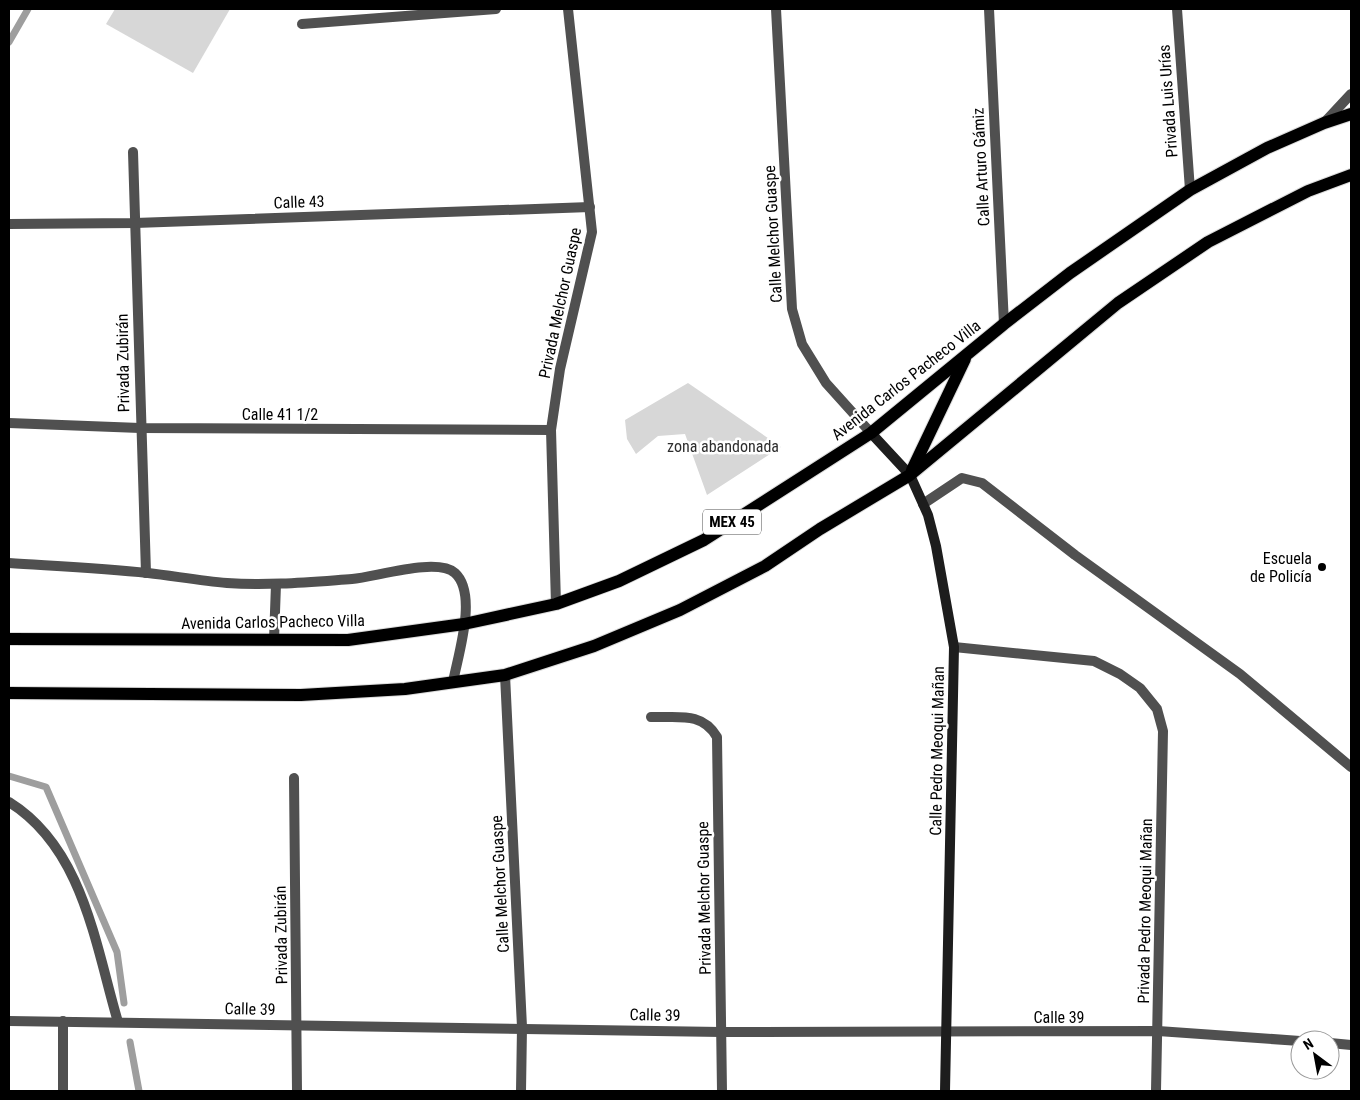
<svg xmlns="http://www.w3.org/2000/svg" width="1360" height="1100" font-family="'Roboto Condensed',sans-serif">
<rect width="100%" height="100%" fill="#fff"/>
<!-- green -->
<g fill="#d7d7d7">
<polygon points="115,9 230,9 193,73 106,24"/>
<polygon points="688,383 781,447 707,495 685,434 658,436 636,454 627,439 625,420"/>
</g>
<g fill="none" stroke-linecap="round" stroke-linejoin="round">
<!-- stream -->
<g stroke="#9e9e9e" stroke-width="7">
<polyline points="9,42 28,9"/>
<polyline points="9,776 46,787 117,952 124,1003"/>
<polyline points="130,1042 139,1091"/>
</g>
<!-- primary casing -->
<g stroke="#dbdbdb" stroke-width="14">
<g id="primary">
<polyline points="912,470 965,359"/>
<polyline points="9,639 348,640 464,624 556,604 619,581 704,540 871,433 1004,324 1070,273 1190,190 1267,148 1324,123 1351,114"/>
<polyline points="9,693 301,695 405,689 505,675 594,646 680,610 765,566 820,529 910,475 1118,303 1208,242 1308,191 1351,175"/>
</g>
</g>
<!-- street -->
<g stroke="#505050" stroke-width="10">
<polyline points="776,9 792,309 802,344 826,383 871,433"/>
<polyline points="989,9 1004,324"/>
<polyline points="1177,9 1190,190"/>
<polyline points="302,24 496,9"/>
<polyline points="1324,123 1351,94"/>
<polyline points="133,152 146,573"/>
<polyline points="9,224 135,223 590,207"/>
<polyline points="9,423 140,428 551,430"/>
<polyline points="923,504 962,478 982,483 1075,555 1240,674 1351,767"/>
<path d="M9,563C55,566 102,568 148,573C174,576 201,581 227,583C268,586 310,582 352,579C376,577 437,557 455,573C478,594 458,655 453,682"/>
<polyline points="556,604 551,430 560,369 592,232 568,9"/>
<polyline points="274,640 276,584"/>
<polyline points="954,647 1094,661 1120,674 1140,688 1157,709 1163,731 1156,1091"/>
<polyline points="505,675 522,1027 521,1091"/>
<path d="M651,717C677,718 702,711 717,737L722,1091"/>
<polyline points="294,778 297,1091"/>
<path d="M9,802C83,848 95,944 118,1022"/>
<polyline points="9,1021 721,1032 1158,1031 1300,1041"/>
<polyline points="63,1021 63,1091"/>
<polyline points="1330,1043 1351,1045"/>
</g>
<!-- secondary -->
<polyline stroke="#1d1d1d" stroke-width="10" points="871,433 910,475 928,515 936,546 954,647 945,1091"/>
<!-- primary -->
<use href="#primary" stroke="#000" stroke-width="12"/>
</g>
<!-- markers -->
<circle fill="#000" stroke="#fff" stroke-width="2" cx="1322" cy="567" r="5"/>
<g text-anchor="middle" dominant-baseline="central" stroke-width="5" stroke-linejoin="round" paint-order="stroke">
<!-- shield labels -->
<rect fill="#fff" stroke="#4c4c4c" stroke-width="1" x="703" y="509.5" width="58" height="25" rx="4"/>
<g font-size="15" font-weight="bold" fill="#000">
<text x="732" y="522">MEX 45</text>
</g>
<!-- street labels -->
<g font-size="16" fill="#000" stroke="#fff">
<text transform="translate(1168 101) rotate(-94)">Privada Luis Urías</text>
<text transform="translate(981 167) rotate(-93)">Calle Arturo Gámiz</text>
<text transform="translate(299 202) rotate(-2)">Calle 43</text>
<text transform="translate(773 234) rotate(-93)">Calle Melchor Guaspe</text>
<text transform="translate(560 303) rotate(-78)">Privada Melchor Guaspe</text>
<text transform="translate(123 363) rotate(-91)">Privada Zubirán</text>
<text transform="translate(906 380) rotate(-38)">Avenida Carlos Pacheco Villa</text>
<text x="280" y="414">Calle 41 1/2</text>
<text transform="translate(273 622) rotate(-1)">Avenida Carlos Pacheco Villa</text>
<text transform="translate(937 751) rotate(-89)">Calle Pedro Meoqui Mañan</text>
<text transform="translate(500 884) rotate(-93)">Calle Melchor Guaspe</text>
<text transform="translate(704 898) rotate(-91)">Privada Melchor Guaspe</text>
<text transform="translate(1145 911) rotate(-89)">Privada Pedro Meoqui Mañan</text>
<text transform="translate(281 935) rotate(-91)">Privada Zubirán</text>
<text transform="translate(250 1009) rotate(1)">Calle 39</text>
<text transform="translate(655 1015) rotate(1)">Calle 39</text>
<text x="1059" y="1017">Calle 39</text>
</g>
<!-- park labels -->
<g font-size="16" fill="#2e2e2e" stroke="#fff">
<text x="723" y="446">zona abandonada</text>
</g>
<!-- poi labels -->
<g font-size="16" fill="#000" stroke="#fff" text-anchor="end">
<text x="1312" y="558">Escuela<tspan x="1312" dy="18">de Policía</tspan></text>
</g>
</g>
<!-- border -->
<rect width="1360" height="1100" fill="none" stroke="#000000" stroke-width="20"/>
<!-- north arrow -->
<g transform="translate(1315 1055) rotate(328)"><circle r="24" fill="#ffffff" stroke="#999999"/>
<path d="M0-4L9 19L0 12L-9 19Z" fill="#000000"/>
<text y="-8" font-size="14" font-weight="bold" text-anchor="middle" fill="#000000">N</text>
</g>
</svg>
